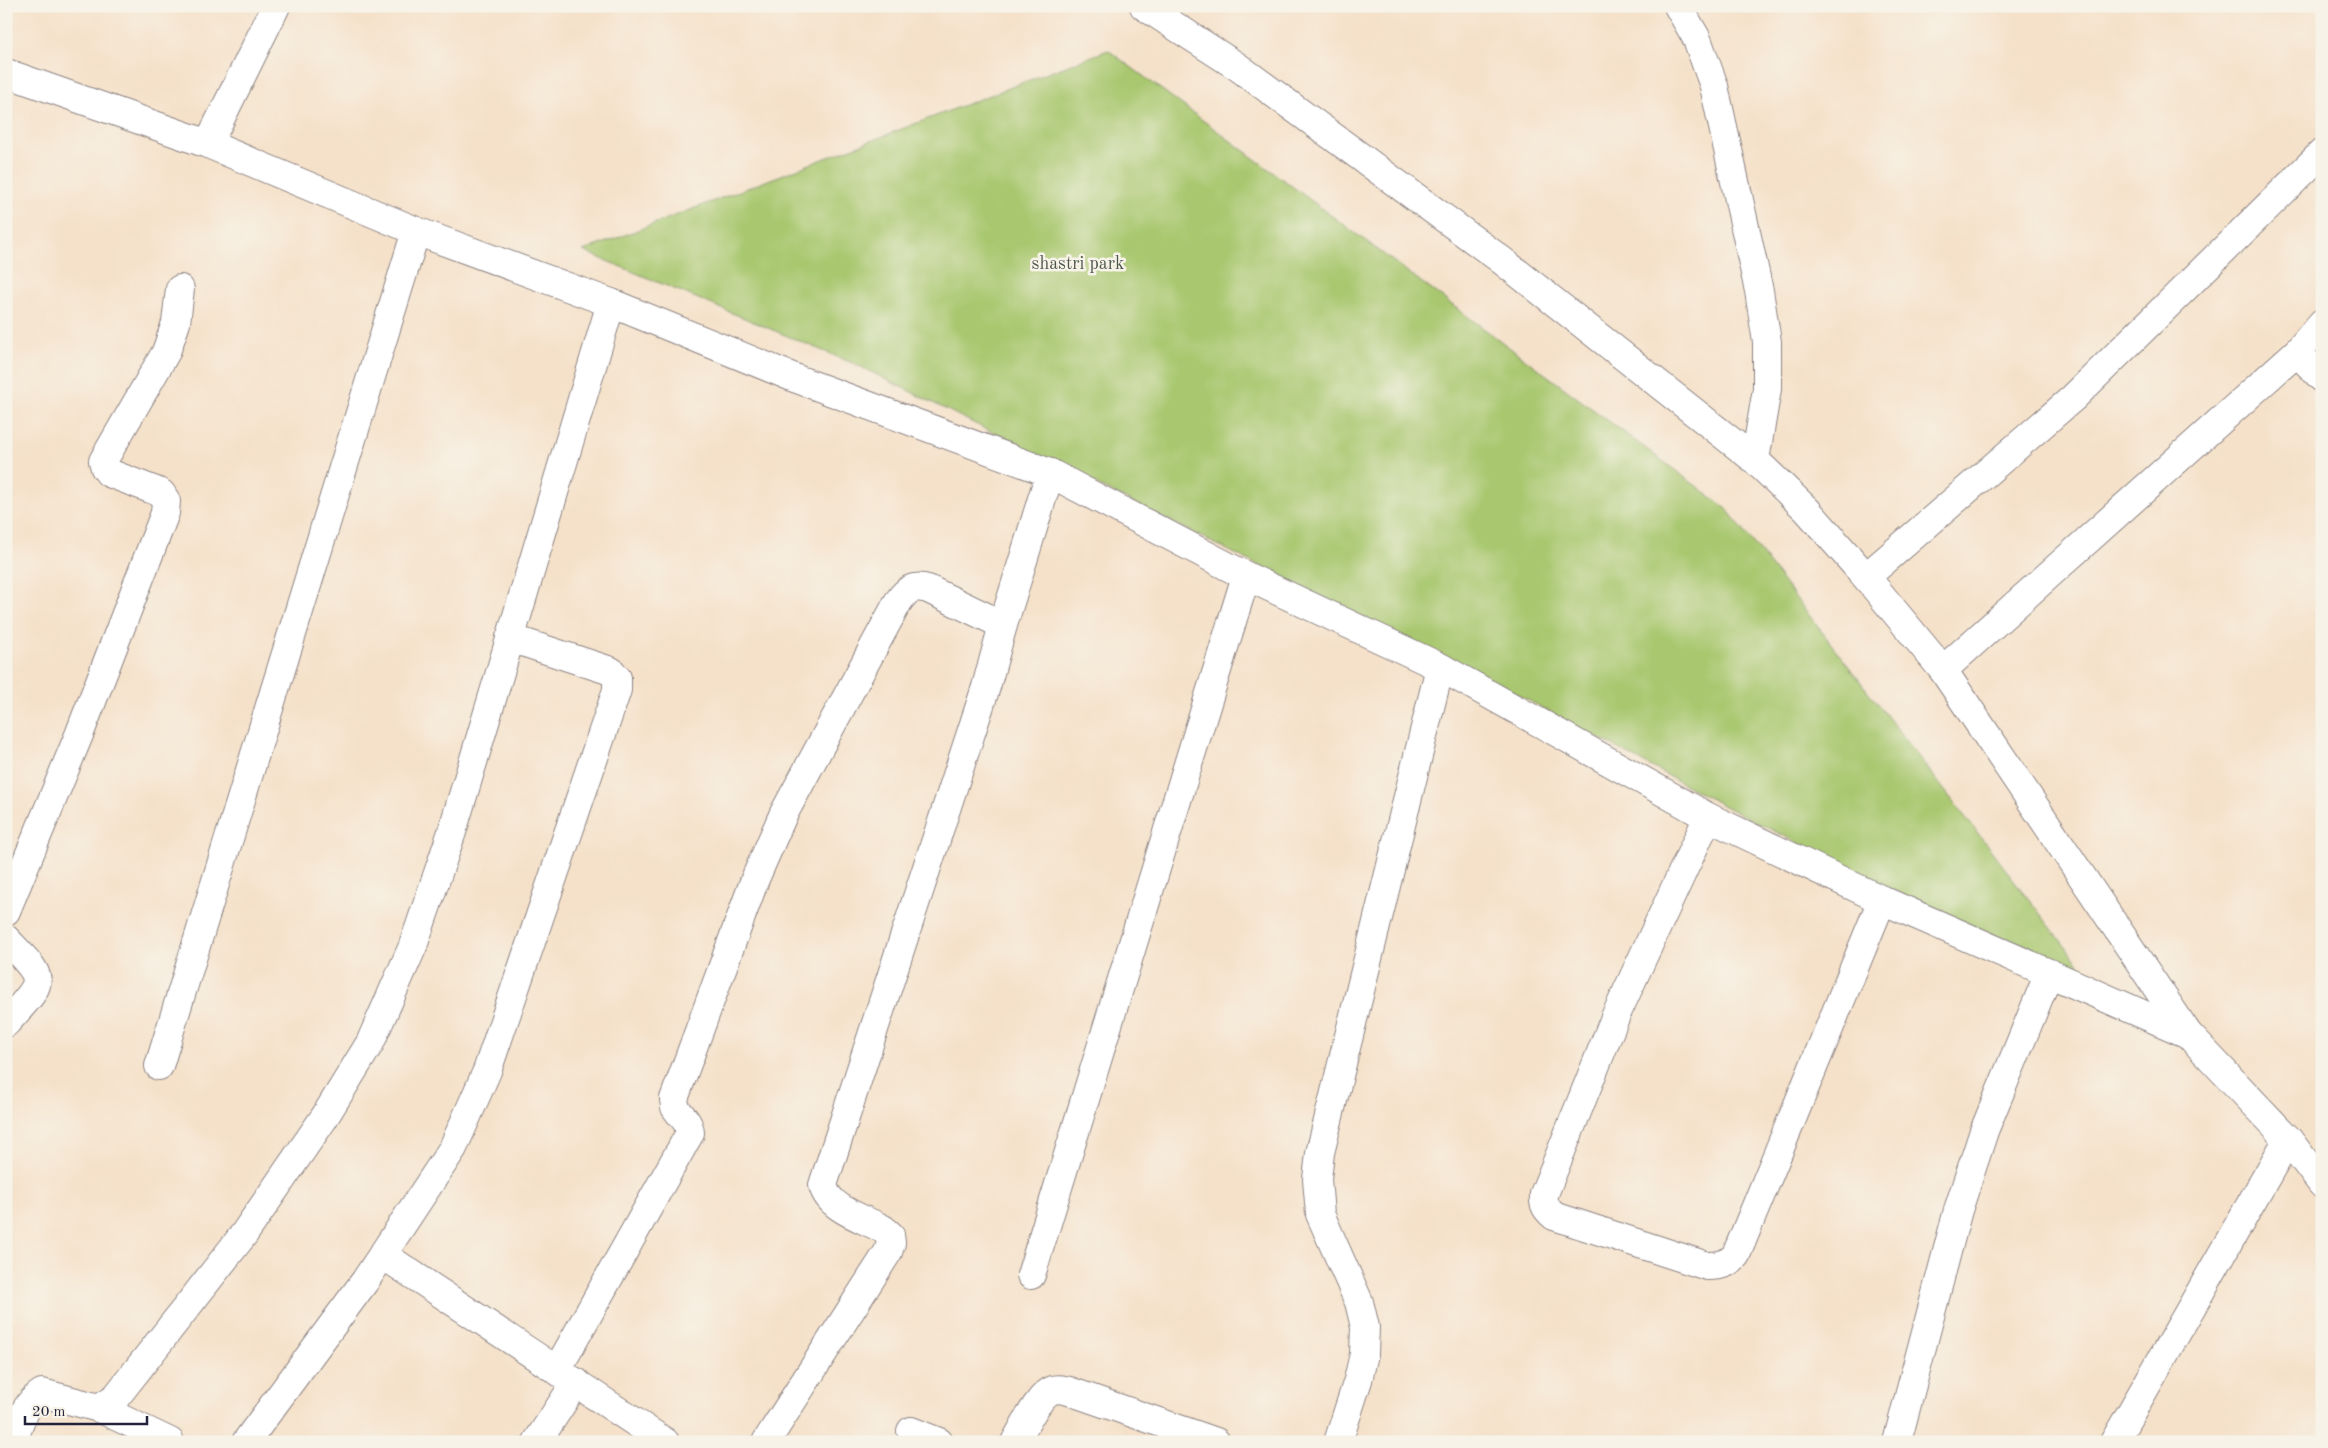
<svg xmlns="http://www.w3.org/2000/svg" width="2328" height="1448" font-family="'Old Standard TT',serif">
<rect width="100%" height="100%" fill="#f7f3e8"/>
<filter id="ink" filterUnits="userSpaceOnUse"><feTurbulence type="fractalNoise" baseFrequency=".02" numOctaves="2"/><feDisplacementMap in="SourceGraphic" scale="10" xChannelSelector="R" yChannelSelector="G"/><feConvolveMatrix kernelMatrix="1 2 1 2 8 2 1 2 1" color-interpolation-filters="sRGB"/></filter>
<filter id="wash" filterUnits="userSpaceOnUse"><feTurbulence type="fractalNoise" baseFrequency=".0096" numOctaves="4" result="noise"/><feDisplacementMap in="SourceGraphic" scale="20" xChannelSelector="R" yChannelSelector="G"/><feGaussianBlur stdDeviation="1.12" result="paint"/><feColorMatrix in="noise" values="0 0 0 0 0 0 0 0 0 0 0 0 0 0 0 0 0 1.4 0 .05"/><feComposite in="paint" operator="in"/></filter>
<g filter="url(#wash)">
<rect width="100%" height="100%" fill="#f5e1c9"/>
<!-- green -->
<polygon fill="#a8c76e" stroke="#657454" points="1108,50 1726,508 2103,995 1726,807 1524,698 857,365 583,251"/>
</g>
<g filter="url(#ink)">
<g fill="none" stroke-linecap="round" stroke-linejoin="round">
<!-- minor casing -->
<g stroke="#8c8282" stroke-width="30">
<g id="minor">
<polyline points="1144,6 1238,67 1500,259 1755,460 1807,510 1866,577 1943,670 2188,1034"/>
<polyline points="1678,6 1697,39 1714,86 1759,291 1767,342 1767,389 1755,460"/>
<polyline points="208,144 276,6"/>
<polyline points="2297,352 2322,378"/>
<polyline points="1866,577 2073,398 2322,153"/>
<polyline points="1943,670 2297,352 2322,323"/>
<path d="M1708,817L1616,1015L1544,1194C1543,1205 1546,1209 1554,1216L1707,1266C1720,1266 1728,1264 1736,1255L1882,900"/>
<polyline points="6,911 79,735 165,513 166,501 161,493 109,473 105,468 103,461 166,352 176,323 180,289"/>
<path d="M6,939C48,982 46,979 6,1023"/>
<polyline points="159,1066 416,231"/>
<polyline points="383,1255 665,1442"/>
<polyline points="1031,1275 1246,576"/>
<path d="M557,1370L690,1133C689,1120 681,1117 675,1107L674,1099L755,879L783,815L898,602C907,589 913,585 928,589L1003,625"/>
<polyline points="99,1408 170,1442"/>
<polyline points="911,1431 939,1442"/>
<path d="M13,1442C20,1423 24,1404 42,1393L99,1408L116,1397L244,1234L324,1118L370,1043L413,946L452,832L611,303"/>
<polyline points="246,1442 365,1281 453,1148 487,1071 617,690 617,678 611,671 510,638"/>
<polyline points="537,1442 576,1382"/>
<path d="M766,1442L888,1252L891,1243L890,1235L883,1229C863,1218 828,1209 823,1185L986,687L1003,625L1050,473"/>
<path d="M1015,1442C1023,1429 1039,1394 1053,1390C1058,1388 1064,1390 1069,1391L1216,1442"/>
<polyline points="1338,1442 1358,1380 1364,1354 1365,1327 1359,1302 1320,1214 1317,1179 1320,1153 1440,667"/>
<polyline points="1897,1442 1958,1210 1984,1131 2049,973"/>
<polyline points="2114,1442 2288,1139"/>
</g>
</g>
<!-- tertiary casing -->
<g stroke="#8c8282" stroke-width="30">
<polyline id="tertiary" points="6,73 208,144 416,231 611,303 797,379 1050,473 1246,576 1440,667 1708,817 1882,900 2188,1034 2288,1139 2322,1184"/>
</g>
<!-- minor -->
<use href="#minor" stroke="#fff" stroke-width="28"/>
<!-- tertiary -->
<use href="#tertiary" stroke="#fff" stroke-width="28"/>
</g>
</g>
<g text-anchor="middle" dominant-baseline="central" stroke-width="5" stroke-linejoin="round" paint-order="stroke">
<!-- park labels -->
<g font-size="18" fill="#4a544a" stroke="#f7f3e8">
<text x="1078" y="264">shastri park</text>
</g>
</g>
<!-- margin -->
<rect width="2328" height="1448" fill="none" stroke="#f7f3e8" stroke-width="25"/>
<!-- scale -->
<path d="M25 1416v8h122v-8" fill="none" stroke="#22223b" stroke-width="2.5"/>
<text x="32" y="1416" font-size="15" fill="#22223b" stroke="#f7f3e8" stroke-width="4" paint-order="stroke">20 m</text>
</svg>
